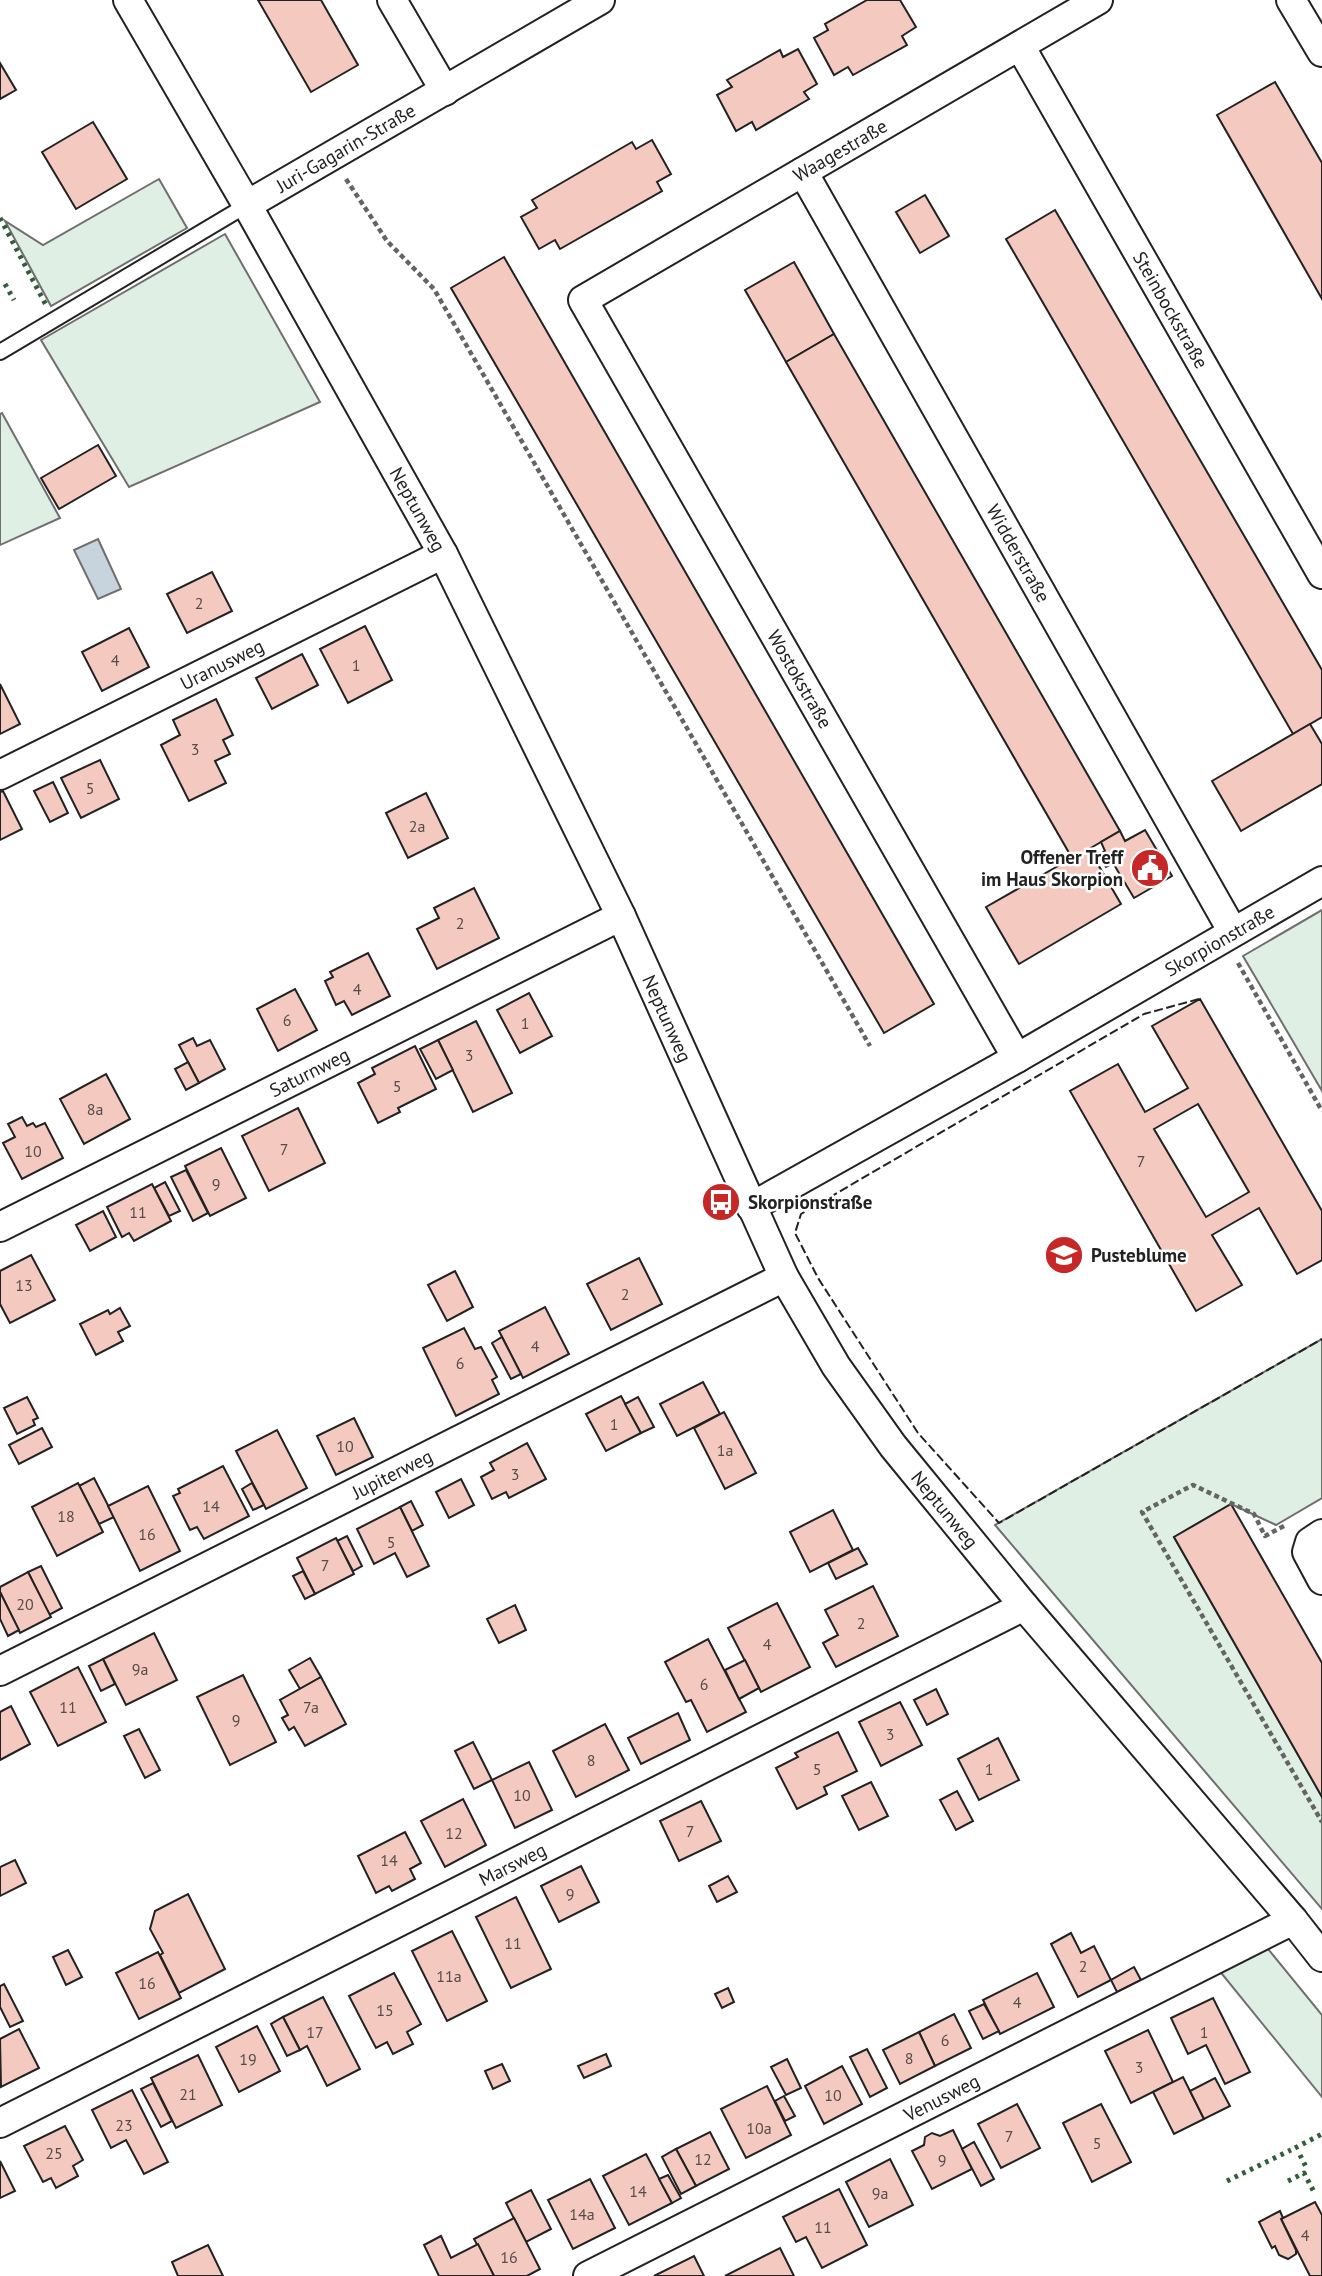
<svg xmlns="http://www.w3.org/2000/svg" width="1322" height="2276" font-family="'PT Sans',sans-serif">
<rect width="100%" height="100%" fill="#fff"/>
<!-- green -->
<g fill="#e0efe3" stroke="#6f6f6f" stroke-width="2">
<polygon points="159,179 187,228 51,306 5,221 43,245"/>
<polygon points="225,234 320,402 129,487 41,340"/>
<polygon points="2,413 60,518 0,545 0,414"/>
<polygon points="1322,910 1322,1091 1243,956"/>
<polygon points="1322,1339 1322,1498 1276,1525 1231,1504 1174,1537 1322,1797 1322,1909 995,1525"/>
<polygon points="1264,1944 1322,2015 1322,2097 1218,1969"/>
</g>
<!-- water -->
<polygon fill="#c7d3dd" stroke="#6f6f6f" stroke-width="2" points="98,539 121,589 98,599 74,550"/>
<!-- building -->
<g fill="#f3c9c0" stroke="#222" stroke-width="2" fill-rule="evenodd">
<polygon points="258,0 321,0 358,65 311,92"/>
<polygon points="867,0 900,0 916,27 902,36 907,45 853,75 848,67 834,75 814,38 828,30 825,24"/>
<polygon points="798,49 817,84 804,92 809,99 756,130 752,122 736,131 717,95 732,87 727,80 780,50 783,57"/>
<polygon points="0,63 16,90 0,99"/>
<polygon points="1275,82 1322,163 1322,299 1217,115"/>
<polygon points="93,122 127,179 76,209 42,152"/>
<polygon points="652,140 671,174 657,182 662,191 560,249 555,240 539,249 521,217 537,208 532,200 632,142 636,149"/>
<polygon points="925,195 949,236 920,253 896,212"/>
<polygon points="1055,210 1322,670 1322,717 1293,734 1006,239"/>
<polygon points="504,257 934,1004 884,1033 451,288"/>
<polygon points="794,262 834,334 786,362 745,290"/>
<polygon points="834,334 1120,831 1089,849 1121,904 1019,964 986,907 1072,858 786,362"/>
<polygon points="98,445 116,476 59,509 41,478"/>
<polygon points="212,572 232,611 187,633 167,594"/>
<polygon points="365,626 392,680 348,703 320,649"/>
<polygon points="129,628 149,667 102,691 82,652"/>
<polygon points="302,654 318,685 272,709 256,678"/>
<polygon points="0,684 20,724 0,734"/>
<polygon points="216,699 233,735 223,740 230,754 215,761 226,783 189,801 161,745 180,735 173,720"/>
<polygon points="1310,724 1322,744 1322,784 1241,831 1212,781"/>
<polygon points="100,760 119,799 81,818 61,778"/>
<polygon points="53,782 68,813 50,822 34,791"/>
<polygon points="3,791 22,829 0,840 0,792"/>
<polygon points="426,793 448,838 408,858 386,813"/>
<polygon points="1145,830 1172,876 1134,898 1113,863 1106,867 1098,855 1105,851 1101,842 1120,831 1125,841"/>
<polygon points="474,888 499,938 437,969 417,929 439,918 434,908"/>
<polygon points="368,953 390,996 352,1015 344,1001 336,1005 325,981 333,977 330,972"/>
<polygon points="295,989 317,1030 278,1051 257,1009"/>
<polygon points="529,993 552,1036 520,1053 497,1010"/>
<path d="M1200,999L1322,1211V1260L1297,1274L1259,1208L1212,1235L1242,1285L1196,1311L1070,1091L1118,1064L1145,1112L1188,1088L1152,1026ZM1198,1104L1249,1192L1206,1217L1154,1129Z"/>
<polygon points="476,1021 512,1093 473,1112 438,1040"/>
<polygon points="193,1038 197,1046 210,1040 225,1069 199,1083 179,1045"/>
<polygon points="438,1040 453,1070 436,1079 420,1049"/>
<polygon points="415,1046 436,1089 398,1108 400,1112 378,1123 358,1083 375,1074 372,1068"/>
<polygon points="188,1062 199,1083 186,1090 175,1069"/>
<polygon points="106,1074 130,1119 84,1144 60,1099"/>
<polygon points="298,1108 325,1163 269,1191 242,1136"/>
<polygon points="22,1117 27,1126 33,1123 36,1127 45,1123 63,1158 22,1179 3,1143 15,1137 8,1124"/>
<polygon points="221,1148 246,1198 210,1216 185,1166"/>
<polygon points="186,1170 208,1213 193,1221 171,1177"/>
<polygon points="165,1182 180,1211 169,1216 154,1188"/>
<polygon points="152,1184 171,1221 134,1241 129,1233 122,1237 107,1207"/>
<polygon points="103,1211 116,1237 90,1251 76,1225"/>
<polygon points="31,1255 55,1300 10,1323 0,1304 0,1271"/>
<polygon points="639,1258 662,1304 611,1330 587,1284"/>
<polygon points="455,1271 473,1307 447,1321 428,1285"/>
<polygon points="545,1307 569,1354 523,1378 499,1331"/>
<polygon points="120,1308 130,1326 118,1332 123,1341 96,1355 80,1324 108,1310 110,1314"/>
<polygon points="464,1328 475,1349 481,1347 497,1377 492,1380 499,1394 456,1416 423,1348"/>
<polygon points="502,1337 521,1374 511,1379 492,1343"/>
<polygon points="703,1382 720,1414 677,1436 660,1404"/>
<polygon points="621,1396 641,1433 606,1451 586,1414"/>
<polygon points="27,1397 38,1418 33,1420 35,1425 17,1434 4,1408"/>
<polygon points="638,1397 654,1427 641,1433 625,1404"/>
<polygon points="724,1412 756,1473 725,1489 694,1428"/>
<polygon points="354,1418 373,1457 336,1475 317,1436"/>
<polygon points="42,1428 52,1447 19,1464 9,1445"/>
<polygon points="277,1430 307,1488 266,1509 236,1451"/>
<polygon points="527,1443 546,1479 509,1498 506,1492 492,1499 481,1477 494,1470 490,1463"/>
<polygon points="223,1466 249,1516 204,1539 197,1527 190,1530 173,1496 180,1493 178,1489"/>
<polygon points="94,1478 114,1517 99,1524 79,1486"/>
<polygon points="461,1479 474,1505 449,1518 436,1492"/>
<polygon points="78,1483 103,1532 57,1556 32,1507"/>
<polygon points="252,1483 264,1505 253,1510 242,1489"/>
<polygon points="148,1486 180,1551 140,1571 108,1506"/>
<polygon points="411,1501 423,1525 412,1531 400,1507"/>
<polygon points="1231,1504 1322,1663 1322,1797 1174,1537"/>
<polygon points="400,1507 429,1566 407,1577 395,1553 374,1564 357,1529"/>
<polygon points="833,1510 853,1550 810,1572 790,1532"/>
<polygon points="347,1536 362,1566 353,1571 337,1541"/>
<polygon points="336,1538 354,1574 315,1594 297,1558"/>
<polygon points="858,1548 867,1564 836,1579 828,1563"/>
<polygon points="41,1566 62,1608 49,1615 28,1572"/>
<polygon points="303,1571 315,1594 305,1599 293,1576"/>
<polygon points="28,1572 51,1617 20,1633 0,1592 0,1587"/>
<polygon points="873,1586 898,1636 836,1667 823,1643 838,1635 825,1610"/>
<polygon points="0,1592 19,1630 8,1636 0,1619"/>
<polygon points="777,1603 810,1667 761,1692 728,1628"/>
<polygon points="515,1605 526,1630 499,1643 487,1619"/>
<polygon points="154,1633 177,1680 126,1705 103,1659"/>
<polygon points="708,1639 746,1712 707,1732 691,1700 686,1702 665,1662"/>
<polygon points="310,1658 321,1677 300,1689 289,1670"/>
<polygon points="103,1659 115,1684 101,1691 89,1666"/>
<polygon points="745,1660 759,1688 739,1699 725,1670"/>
<polygon points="78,1667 106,1722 58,1746 30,1692"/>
<polygon points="243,1675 276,1742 230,1765 197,1697"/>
<polygon points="321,1677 346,1724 305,1746 294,1727 289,1730 282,1718 288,1715 280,1700"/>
<polygon points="936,1689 948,1714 927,1725 914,1700"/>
<polygon points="900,1702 922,1745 881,1766 859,1722"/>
<polygon points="11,1706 30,1744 0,1760 0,1712"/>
<polygon points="678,1713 690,1740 641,1764 628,1738"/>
<polygon points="605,1724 629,1770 576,1797 553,1751"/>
<polygon points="139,1729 160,1770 145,1778 124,1736"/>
<polygon points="838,1732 857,1771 824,1787 827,1794 797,1809 776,1768 798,1757 795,1753"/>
<polygon points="998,1738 1019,1780 979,1800 958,1759"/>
<polygon points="473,1742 492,1780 474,1789 455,1751"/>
<polygon points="529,1762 552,1810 515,1828 492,1780"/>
<polygon points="871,1782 888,1816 859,1830 842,1796"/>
<polygon points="957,1791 973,1821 956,1830 940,1800"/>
<polygon points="463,1799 486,1845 445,1867 421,1821"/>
<polygon points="701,1801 721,1841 679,1861 660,1821"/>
<polygon points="405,1832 421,1863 410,1869 415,1879 392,1891 389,1886 376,1893 358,1856"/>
<polygon points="15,1860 26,1883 0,1896 0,1867"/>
<polygon points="581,1866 599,1902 559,1922 541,1886"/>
<polygon points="728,1876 737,1892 717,1902 709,1886"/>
<polygon points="188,1894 225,1969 179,1993 160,1955 163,1953 150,1929 155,1911"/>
<polygon points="516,1897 551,1969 511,1988 476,1917"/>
<polygon points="452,1931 487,2001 447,2021 412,1951"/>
<polygon points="1071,1933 1081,1953 1094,1946 1111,1980 1078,1997 1051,1944"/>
<polygon points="68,1950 82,1977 66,1985 53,1957"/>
<polygon points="158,1952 181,1998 139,2019 116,1973"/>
<polygon points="1134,1967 1141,1980 1117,1992 1111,1980"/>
<polygon points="394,1973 421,2024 407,2032 413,2044 393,2054 387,2042 376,2048 349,1996"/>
<polygon points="1037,1973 1054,2007 1000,2034 983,2000"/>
<polygon points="4,1984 23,2021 10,2027 0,2007 0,1986"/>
<polygon points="728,1988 734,2002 722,2008 715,1994"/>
<polygon points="323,1997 360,2069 327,2086 307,2046 300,2050 283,2017"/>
<polygon points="1213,1998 1250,2072 1225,2084 1206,2045 1188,2054 1171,2018"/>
<polygon points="984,2004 999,2031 983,2039 969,2011"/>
<polygon points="954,2014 971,2048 935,2066 919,2032"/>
<polygon points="283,2017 300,2050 287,2056 271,2024"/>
<polygon points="257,2026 280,2071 239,2092 216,2047"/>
<polygon points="19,2029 39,2068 1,2087 0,2039"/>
<polygon points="1148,2030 1173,2082 1131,2103 1105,2051"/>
<polygon points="919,2032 935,2066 900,2084 883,2050"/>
<polygon points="867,2049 887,2088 870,2097 850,2057"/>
<polygon points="606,2054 611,2066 584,2078 578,2066"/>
<polygon points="198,2055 222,2105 176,2128 151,2078"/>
<polygon points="787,2059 801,2088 786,2095 771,2067"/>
<polygon points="502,2064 510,2081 493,2089 485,2071"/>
<polygon points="842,2066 862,2104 824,2124 805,2086"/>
<polygon points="1183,2077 1204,2119 1174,2134 1153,2092"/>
<polygon points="1215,2078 1230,2106 1204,2119 1190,2091"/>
<polygon points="153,2083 172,2121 161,2127 141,2089"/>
<polygon points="767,2086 791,2135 746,2158 721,2109"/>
<polygon points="132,2090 168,2162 144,2174 126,2140 111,2148 92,2110"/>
<polygon points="784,2096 795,2116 785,2121 775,2101"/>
<polygon points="1017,2104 1040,2148 1001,2168 978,2124"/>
<polygon points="1101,2104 1131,2162 1092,2182 1063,2123"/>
<polygon points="65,2126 83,2160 73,2166 78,2176 56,2188 51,2178 43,2182 24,2146"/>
<polygon points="953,2130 972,2169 932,2189 912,2151 924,2145 925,2137 932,2133 940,2136"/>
<polygon points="710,2132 729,2169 696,2186 676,2149"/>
<polygon points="974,2142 994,2179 981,2186 962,2149"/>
<polygon points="676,2149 696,2186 681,2194 662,2157"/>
<polygon points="646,2154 672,2203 629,2225 603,2176"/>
<polygon points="890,2159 913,2205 869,2227 846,2182"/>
<polygon points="0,2161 15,2191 0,2198"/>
<polygon points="668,2175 681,2198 672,2203 659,2179"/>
<polygon points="590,2179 615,2228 573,2249 548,2200"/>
<polygon points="839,2189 867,2245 822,2268 806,2237 796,2242 783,2217"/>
<polygon points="531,2190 551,2229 526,2242 506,2203"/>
<polygon points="1315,2202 1322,2215 1322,2276 1310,2276 1281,2219"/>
<polygon points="1280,2211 1283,2218 1281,2219 1296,2250 1296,2254 1288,2259 1279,2255 1275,2246 1272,2248 1259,2222"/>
<polygon points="514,2218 540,2269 527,2276 494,2276 474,2239"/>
<polygon points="441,2236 451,2258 478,2244 494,2276 439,2276 424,2245"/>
<polygon points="208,2245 223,2276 178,2276 172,2262"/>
<polygon points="780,2248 794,2276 725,2276"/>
<polygon points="694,2256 704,2276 654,2276"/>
</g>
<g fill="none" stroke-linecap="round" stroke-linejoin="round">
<!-- lane casing -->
<g stroke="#222" stroke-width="18">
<polyline id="lane" points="0,352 247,205"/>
</g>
<!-- street casing -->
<g stroke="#222" stroke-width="32">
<g id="street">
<path id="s1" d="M128,0L247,205L443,554L621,916L784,1277L836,1366L893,1446L1024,1606L1293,1920L1322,1957"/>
<polyline points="392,0 445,91"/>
<polyline points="1291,0 1322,52"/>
<path id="s2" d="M1020,46L1322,574"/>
<path id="s3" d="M803,172L1233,932"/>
<path id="s4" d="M247,205L600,0"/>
<path id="s5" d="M0,775L443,554"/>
<path id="s6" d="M1017,1058L583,300L1098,0"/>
<path id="s7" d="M751,1207L1017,1058L1322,881"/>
<path id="s8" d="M0,1227L621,916"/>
<polyline points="1322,1534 1310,1542 1307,1552 1322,1580"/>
<path id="s9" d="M0,1671L784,1277"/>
<path id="s10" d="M0,2123L1024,1606"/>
<path id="s11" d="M588,2276L1293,1920"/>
</g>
</g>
<!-- path -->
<g stroke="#646464" stroke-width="4.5" stroke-dasharray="5 3.5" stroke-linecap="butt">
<polyline points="346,179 387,241 434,289 870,1046"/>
<polyline points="1238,963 1322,1111"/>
<polyline points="1284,1526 1265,1536 1254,1514 1193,1485 1142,1512 1322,1822"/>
</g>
<!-- lane -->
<use href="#lane" stroke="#fff" stroke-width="14"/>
<!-- street -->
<use href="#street" stroke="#fff" stroke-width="28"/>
<!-- hedge -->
<g stroke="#2f5e38" stroke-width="5" stroke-dasharray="3.5 5" stroke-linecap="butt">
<polyline points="0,218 47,307"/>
<polyline points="5,284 14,300"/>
<polyline points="1295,2148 1322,2134"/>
<polyline points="1300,2155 1307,2169"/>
<polyline points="1227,2181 1291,2150"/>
<polyline points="1288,2181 1304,2173 1314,2192"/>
</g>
<!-- fence -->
<polyline stroke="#222" stroke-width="2" stroke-dasharray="9 3.5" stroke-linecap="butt" points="1199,999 1144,1014 801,1214 795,1233 818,1278 918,1433 999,1523 1322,1339"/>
</g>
<!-- icons -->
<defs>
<g id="civic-disc" transform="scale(2.0125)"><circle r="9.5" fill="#c62828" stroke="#fff"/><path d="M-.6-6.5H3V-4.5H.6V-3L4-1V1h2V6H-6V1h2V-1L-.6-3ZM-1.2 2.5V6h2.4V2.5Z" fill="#fff"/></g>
<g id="bus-disc" transform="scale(2.0125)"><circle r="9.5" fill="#c62828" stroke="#fff"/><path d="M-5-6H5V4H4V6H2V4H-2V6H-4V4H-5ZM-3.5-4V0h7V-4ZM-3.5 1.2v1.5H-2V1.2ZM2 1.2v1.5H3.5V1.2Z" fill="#fff"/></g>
<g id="school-disc" transform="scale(2.0125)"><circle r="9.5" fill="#c62828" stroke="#fff"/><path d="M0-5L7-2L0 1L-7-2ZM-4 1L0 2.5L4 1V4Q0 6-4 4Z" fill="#fff"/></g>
</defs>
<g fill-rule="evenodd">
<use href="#civic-disc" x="1150" y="868"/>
<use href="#bus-disc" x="721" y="1202"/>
<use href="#school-disc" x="1064" y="1255"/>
</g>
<g text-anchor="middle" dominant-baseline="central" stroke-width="5" stroke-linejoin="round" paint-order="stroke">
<!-- number labels -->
<g font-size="16" fill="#564c4a">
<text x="199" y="603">2</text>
<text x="115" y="660">4</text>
<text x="356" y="665">1</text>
<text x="195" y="749">3</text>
<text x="90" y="788">5</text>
<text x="417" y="826">2a</text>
<text x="460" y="923">2</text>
<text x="357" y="989">4</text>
<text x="287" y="1020">6</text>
<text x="525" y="1023">1</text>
<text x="469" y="1055">3</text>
<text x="397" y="1086">5</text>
<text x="95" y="1109">8a</text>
<text x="284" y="1149">7</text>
<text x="33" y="1151">10</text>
<text x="1141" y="1161">7</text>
<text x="216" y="1184">9</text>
<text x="138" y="1212">11</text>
<text x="24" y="1285">13</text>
<text x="625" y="1294">2</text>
<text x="535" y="1346">4</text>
<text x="460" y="1363">6</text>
<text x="614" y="1424">1</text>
<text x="345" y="1446">10</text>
<text x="725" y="1450">1a</text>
<text x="515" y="1474">3</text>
<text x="211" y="1506">14</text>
<text x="66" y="1516">18</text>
<text x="147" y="1534">16</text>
<text x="391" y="1542">5</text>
<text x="325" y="1565">7</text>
<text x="25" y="1604">20</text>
<text x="861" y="1623">2</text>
<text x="767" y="1644">4</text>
<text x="140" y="1669">9a</text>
<text x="704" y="1684">6</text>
<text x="68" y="1707">11</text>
<text x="311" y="1707">7a</text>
<text x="236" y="1720">9</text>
<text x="890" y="1734">3</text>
<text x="591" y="1760">8</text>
<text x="817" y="1769">5</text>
<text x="989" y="1769">1</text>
<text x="522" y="1795">10</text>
<text x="690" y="1831">7</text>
<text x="454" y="1833">12</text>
<text x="389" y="1860">14</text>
<text x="570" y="1894">9</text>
<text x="513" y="1943">11</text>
<text x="1083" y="1966">2</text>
<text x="449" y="1976">11a</text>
<text x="147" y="1983">16</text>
<text x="1017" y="2002">4</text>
<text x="385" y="2010">15</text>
<text x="315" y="2032">17</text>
<text x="1204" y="2032">1</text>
<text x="945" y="2040">6</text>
<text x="909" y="2058">8</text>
<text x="248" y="2059">19</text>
<text x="1139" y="2067">3</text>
<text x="188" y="2094">21</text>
<text x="833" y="2095">10</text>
<text x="124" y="2125">23</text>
<text x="759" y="2128">10a</text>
<text x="1009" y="2136">7</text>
<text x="1097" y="2143">5</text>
<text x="54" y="2153">25</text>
<text x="703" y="2159">12</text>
<text x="942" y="2160">9</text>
<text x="638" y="2191">14</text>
<text x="880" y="2193">9a</text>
<text x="582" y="2214">14a</text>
<text x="823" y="2227">11</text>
<text x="1305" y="2235">4</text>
<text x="509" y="2257">16</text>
</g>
<!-- street labels -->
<g font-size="19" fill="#222" stroke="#fff">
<text stroke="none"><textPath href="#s4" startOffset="114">Juri-Gagarin-Straße</textPath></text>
<text stroke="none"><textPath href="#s6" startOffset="1171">Waagestraße</textPath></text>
<text stroke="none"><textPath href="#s2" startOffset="304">Steinbockstraße</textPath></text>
<text stroke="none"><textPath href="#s1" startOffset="586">Neptunweg</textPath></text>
<text stroke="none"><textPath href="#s3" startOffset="438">Widderstraße</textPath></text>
<text stroke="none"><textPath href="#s5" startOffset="248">Uranusweg</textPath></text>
<text transform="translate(800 679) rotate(60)">Wostokstraße</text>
<text stroke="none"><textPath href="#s7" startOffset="539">Skorpionstraße</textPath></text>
<text stroke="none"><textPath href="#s1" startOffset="1153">Neptunweg</textPath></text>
<text stroke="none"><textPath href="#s8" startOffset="346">Saturnweg</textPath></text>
<text stroke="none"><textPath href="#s9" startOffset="439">Jupiterweg</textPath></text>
<text stroke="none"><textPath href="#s1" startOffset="1720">Neptunweg</textPath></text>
<text stroke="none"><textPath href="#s10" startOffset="574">Marsweg</textPath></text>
<text stroke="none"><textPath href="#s11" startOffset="396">Venusweg</textPath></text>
</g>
<!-- poi labels -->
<g font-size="19" font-weight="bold" fill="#222" stroke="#fff" text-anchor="start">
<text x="1123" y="857" text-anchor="end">Offener Treff<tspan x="1123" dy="22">im Haus Skorpion</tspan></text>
<text x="748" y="1202">Skorpionstraße</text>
<text x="1091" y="1255">Pusteblume</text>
</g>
</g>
</svg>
